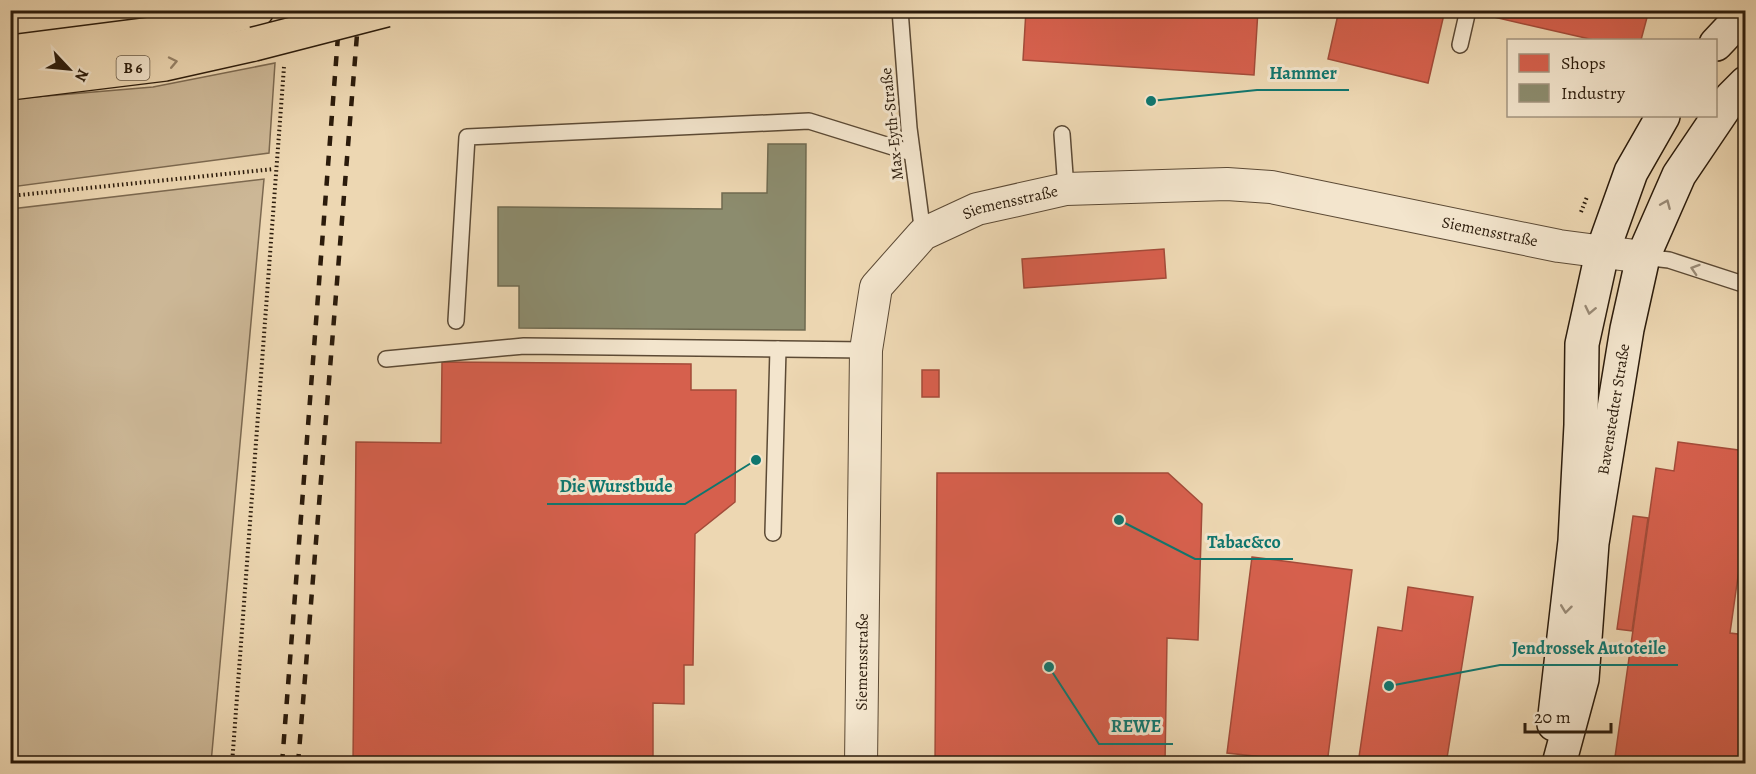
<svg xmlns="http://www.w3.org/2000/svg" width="1756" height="774" font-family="Alegreya,serif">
<rect width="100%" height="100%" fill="#edd7b2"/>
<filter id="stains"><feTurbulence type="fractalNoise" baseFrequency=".00333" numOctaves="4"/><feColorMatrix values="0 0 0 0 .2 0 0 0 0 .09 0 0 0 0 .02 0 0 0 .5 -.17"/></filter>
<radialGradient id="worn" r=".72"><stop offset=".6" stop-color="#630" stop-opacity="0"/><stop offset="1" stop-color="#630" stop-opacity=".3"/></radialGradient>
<!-- green -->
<g fill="#ccb796" stroke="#7c6950" stroke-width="1.5">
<polygon points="275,63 269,153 11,187 11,99 153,87"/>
<polygon points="264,179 211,763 11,763 11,209"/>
</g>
<!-- shops -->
<g fill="#d6604d" stroke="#a34b39" stroke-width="1.5">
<polygon points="1026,10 1258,10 1254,75 1023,60"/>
<polygon points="1339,10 1445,10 1428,83 1328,59"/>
<polygon points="1486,10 1649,10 1641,40 1594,40 1485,15"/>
<polygon points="1164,249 1166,278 1024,288 1022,259"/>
<polygon points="442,362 691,364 691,390 736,390 735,502 695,534 693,665 684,665 684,704 653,703 653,764 353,764 356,442 441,443"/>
<rect x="922" y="370" width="17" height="27"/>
<polygon points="1678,442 1746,451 1746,520 1730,633 1746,635 1746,764 1614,764 1656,468 1674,471"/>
<polygon points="937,473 1168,473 1202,504 1198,640 1167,638 1165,764 935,764"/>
<polygon points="1633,516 1648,518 1632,631 1617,629"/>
<polygon points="1252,557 1352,570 1327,764 1227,753"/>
<polygon points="1408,587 1473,597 1446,764 1358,764 1378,627 1402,631"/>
<polygon points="1256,757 1311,764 1255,764"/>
</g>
<!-- industry -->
<polygon fill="#8c8c6e" stroke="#6f6a50" stroke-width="1.5" points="768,144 806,144 805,330 519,328 519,286 498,286 498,207 722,209 722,193 767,193"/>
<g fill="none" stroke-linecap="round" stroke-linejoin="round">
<!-- lane casing -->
<g stroke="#5c4a35" stroke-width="18">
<g id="lane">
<polyline points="900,10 909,128 923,234"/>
<polyline points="1460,45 1468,10"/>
<polyline points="1062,134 1066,189"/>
<polyline points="1643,257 1669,260 1746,285"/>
<polyline points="456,321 467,137 809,121 912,153"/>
<polyline points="386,359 524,346 866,350"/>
<polyline points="773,533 778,349"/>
</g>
</g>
<!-- street casing -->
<g stroke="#5c4a35" stroke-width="34">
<g id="street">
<path id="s1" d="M861,764L866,350L876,287L923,234L977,209L1066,189L1227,184L1271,187L1559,246L1643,257"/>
</g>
</g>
<!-- secondary casing -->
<g stroke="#2b1b0b" stroke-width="36">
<g id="secondary">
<polyline points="1716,44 1746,12"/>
<polyline points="1554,724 1575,541 1581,425 1582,344 1602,253 1631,172 1663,116"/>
<path id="s2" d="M1559,764L1582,679L1592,543L1627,329L1643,257L1679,175L1731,98L1746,83"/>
</g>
</g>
<!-- highway casing -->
<g stroke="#2b1b0b" stroke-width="36">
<g id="highway">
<polyline points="10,52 159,33 257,10"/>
<polyline points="10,83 165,64 254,44"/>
</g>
</g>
<!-- path -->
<g stroke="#2b1b0b" stroke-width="4" stroke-dasharray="1.5 3" stroke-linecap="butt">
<polyline points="10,196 274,169"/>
<polyline points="1581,212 1587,197"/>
<polyline points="232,764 284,67"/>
</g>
<!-- lane -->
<use href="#lane" stroke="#f3e5cd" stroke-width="15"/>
<!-- street -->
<use href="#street" stroke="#f3e5cd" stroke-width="32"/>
<!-- secondary -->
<use href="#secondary" stroke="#f3e5cd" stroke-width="33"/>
<!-- highway -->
<use href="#highway" stroke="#edd7b2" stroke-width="33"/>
<!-- rail -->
<g stroke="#2b1b0b" stroke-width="4.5" stroke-dasharray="10 10" stroke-linecap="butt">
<polyline points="282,764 340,10"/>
<polyline points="298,764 359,10"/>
</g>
<!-- highway-bridge casing -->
<g stroke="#2b1b0b" stroke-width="36" stroke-linecap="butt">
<polyline id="highway-bridge" points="254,44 386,10"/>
</g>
<!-- highway-bridge -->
<use href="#highway-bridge" stroke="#edd7b2" stroke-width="33"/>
</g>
<!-- one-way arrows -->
<defs><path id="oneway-chevron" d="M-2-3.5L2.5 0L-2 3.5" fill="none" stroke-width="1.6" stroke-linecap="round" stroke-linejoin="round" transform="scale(1.5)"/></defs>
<use stroke="#968267" href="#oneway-chevron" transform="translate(173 62) rotate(-12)"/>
<g stroke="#998a76">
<use href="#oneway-chevron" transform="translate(1666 204) rotate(-67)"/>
<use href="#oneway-chevron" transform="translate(1695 269) rotate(-162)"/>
<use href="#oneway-chevron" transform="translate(1590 310) rotate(102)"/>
<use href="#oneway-chevron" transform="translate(1566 609) rotate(97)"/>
</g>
<g text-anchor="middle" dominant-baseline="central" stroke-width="6" stroke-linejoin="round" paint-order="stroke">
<!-- shield labels -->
<rect fill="#f3e5cd" stroke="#675845" stroke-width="1.5" x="116.5" y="56" width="33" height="24" rx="4.5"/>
<g font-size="15" font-weight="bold" fill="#2b1b0b">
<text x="133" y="68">B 6</text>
</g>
<!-- street labels -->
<g font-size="16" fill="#2b1b0b" stroke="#f3e5cd">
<text transform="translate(892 124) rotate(-96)">Max-Eyth-Straße</text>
<text stroke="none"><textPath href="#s1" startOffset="642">Siemensstraße</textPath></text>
<text stroke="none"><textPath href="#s1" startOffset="1128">Siemensstraße</textPath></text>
<text stroke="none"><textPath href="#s2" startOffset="360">Bavenstedter Straße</textPath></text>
<text stroke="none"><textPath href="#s1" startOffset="102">Siemensstraße</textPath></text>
</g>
</g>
<!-- callouts -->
<path fill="none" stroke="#0f766e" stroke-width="2" d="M1151 101L1257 90H1349M756 460L685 504H547M1119 520L1195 559H1293M1389 686L1500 665H1678M1049 667L1099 744H1173"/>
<g fill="#0f766e" stroke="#f3e5cd" stroke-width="2">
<circle cx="1151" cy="101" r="6"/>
<circle cx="756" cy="460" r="6"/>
<circle cx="1119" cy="520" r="6"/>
<circle cx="1389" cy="686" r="6"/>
<circle cx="1049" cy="667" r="6"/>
</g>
<g font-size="18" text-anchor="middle" font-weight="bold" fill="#0f766e" stroke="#f3e5cd" stroke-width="6" stroke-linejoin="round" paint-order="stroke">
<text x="1303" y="79">Hammer</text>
<text x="616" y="492">Die Wurstbude</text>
<text x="1244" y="548">Tabac&amp;co</text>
<text x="1589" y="654">Jendrossek Autoteile</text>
<text x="1136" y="732">REWE</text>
</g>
<!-- margin -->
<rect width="1756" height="774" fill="none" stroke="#edd7b2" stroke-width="36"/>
<rect x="12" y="12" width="1732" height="750" fill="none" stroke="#2b1b0b" stroke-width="3"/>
<rect x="18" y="18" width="1720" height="738" fill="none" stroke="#2b1b0b" stroke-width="1.5"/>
<!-- legend -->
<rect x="1507" y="39" width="210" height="78" fill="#f3e5cd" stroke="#a3947f" stroke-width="1.5"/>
<rect x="1519" y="54" width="30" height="18" fill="#d6604d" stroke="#a3947f" stroke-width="1.5"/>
<text x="1561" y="69" font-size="18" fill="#2b1b0b">Shops</text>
<rect x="1519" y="84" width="30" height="18" fill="#8c8c6e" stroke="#a3947f" stroke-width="1.5"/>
<text x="1561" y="99" font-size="18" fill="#2b1b0b">Industry</text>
<!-- north arrow -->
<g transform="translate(69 69) rotate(116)" stroke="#f3e5cd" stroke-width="4.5" paint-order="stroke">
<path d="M0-4.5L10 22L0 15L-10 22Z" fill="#2b1b0b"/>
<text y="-9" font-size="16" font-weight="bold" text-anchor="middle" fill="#2b1b0b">N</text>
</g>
<!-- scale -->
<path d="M1525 723v9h86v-9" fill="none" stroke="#2b1b0b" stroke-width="3"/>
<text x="1534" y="723" font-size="18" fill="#2b1b0b" stroke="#f3e5cd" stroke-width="4.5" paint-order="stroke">20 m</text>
<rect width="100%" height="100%" filter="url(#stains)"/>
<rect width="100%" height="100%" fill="url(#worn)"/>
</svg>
